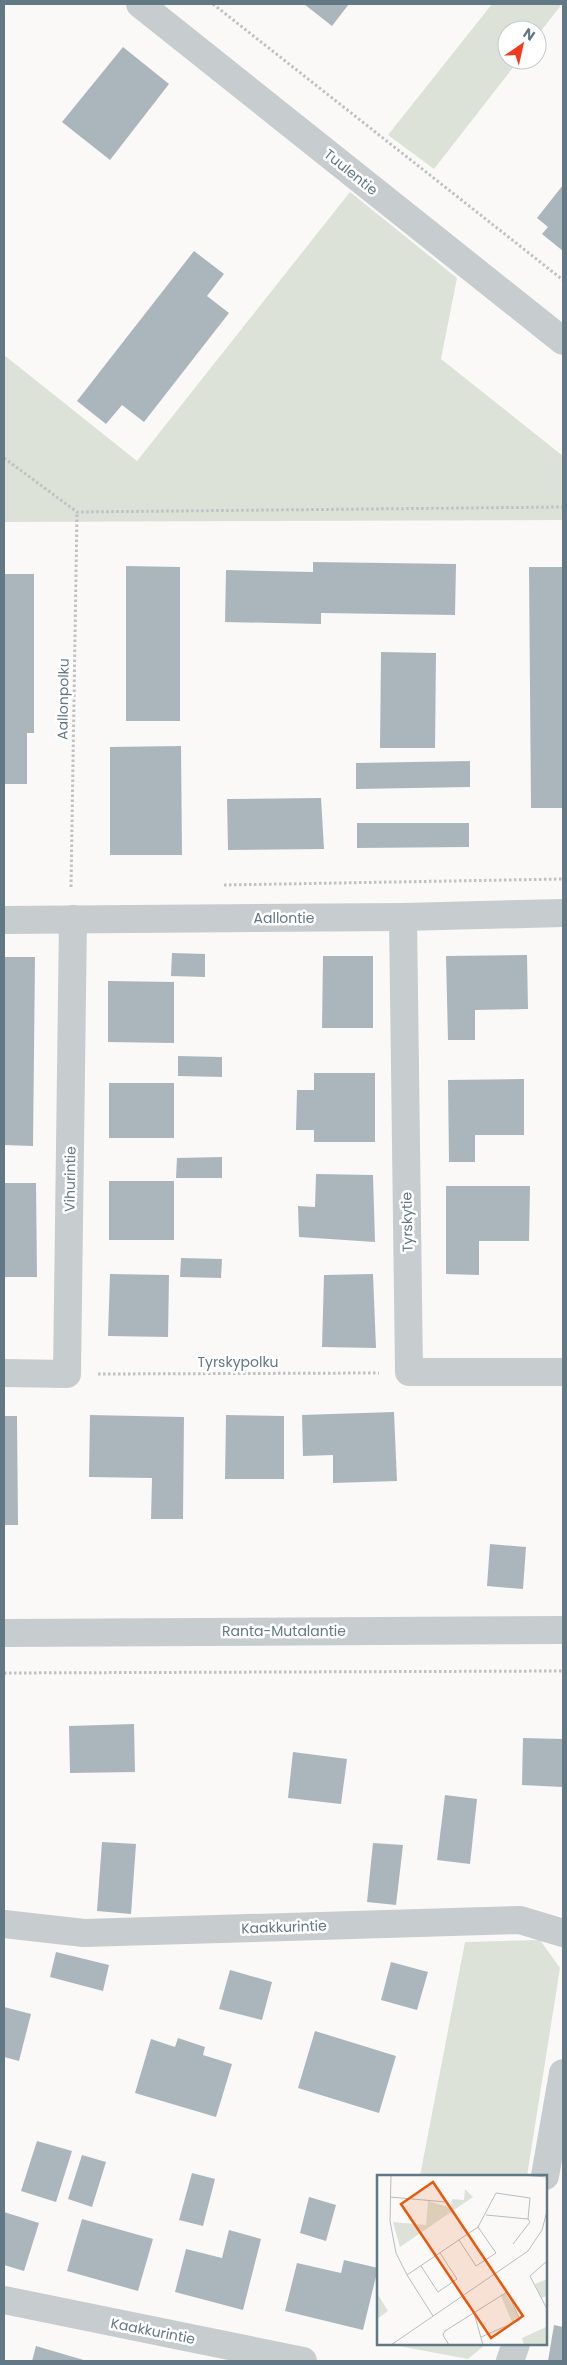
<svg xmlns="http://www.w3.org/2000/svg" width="567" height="2365" font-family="Poppins,sans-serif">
<rect width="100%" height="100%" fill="#faf9f7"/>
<!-- green -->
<g fill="#dce2d8">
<polygon points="492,4 562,4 537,36 537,30 507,30 507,60 519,60 434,169 388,135"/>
<polygon points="350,192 457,278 441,359 563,456 563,520 4,522 4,355 137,461"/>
<polygon points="540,1940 560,1968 527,2176 420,2176 465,1942"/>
<polygon points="388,2344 486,2344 468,2359"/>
</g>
<!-- building -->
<g fill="#abb6bc">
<polygon points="304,4 349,4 332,26"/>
<polygon points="123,47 169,84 110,160 62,122"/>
<polygon points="563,185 563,251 542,234 548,227 537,218"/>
<polygon points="194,251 224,274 207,296 229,313 144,422 122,405 106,424 77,401"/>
<polygon points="313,562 456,564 455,615 321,613 321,624 225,622 226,570 313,572"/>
<polygon points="126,566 180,567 180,721 126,721"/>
<polygon points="529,567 563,567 563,808 531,808"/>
<polygon points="4,574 34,574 34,733 27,733 27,784 4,784"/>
<polygon points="381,652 436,653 435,748 380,748"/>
<polygon points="181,746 182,855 110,855 110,747"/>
<polygon points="470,761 470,787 356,789 356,763"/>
<polygon points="321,798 324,849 228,850 227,799"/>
<polygon points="357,823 469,823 469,847 357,848"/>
<polygon points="172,953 205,954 205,977 171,976"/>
<polygon points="527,955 528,1009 475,1010 475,1040 448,1040 446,956"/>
<polygon points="323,956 373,956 373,1028 322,1028"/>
<polygon points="4,957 35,957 33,1146 4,1145"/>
<polygon points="108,981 174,982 174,1043 108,1042"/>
<polygon points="178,1056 222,1057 222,1077 178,1076"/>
<polygon points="314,1073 375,1073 375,1142 314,1142 314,1130 296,1130 297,1090 314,1090"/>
<polygon points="524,1079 524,1135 475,1135 475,1162 449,1162 448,1080"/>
<rect x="109" y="1083" width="65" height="55"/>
<polygon points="222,1157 222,1178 176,1178 177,1158"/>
<polygon points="316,1174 373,1175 375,1242 299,1237 298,1206 315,1207"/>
<rect x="109" y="1181" width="65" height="59"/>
<polygon points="4,1183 36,1183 37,1277 4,1277"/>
<polygon points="446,1186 530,1186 529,1241 479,1241 479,1275 446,1274"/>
<polygon points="181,1258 222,1259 221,1278 180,1277"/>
<polygon points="110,1274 169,1275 168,1337 108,1336"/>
<polygon points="373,1274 376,1348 322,1347 324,1275"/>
<polygon points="394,1412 397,1481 333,1483 333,1455 303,1456 302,1415"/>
<polygon points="90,1415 184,1417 183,1519 151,1519 152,1478 89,1477"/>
<polygon points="226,1415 284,1416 284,1479 225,1479"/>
<polygon points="4,1416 17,1416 18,1525 4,1525"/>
<polygon points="490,1544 526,1547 523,1589 487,1586"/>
<polygon points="134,1724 135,1772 70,1773 69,1726"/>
<polygon points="523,1738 563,1739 563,1787 522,1785"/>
<polygon points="293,1752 347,1759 341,1804 288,1798"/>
<polygon points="445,1795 477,1799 470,1864 437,1860"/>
<polygon points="102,1842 136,1844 131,1914 97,1911"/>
<polygon points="373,1843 403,1845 396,1905 367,1902"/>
<polygon points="56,1952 109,1965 103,1991 50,1977"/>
<polygon points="391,1962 428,1972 417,2010 381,2000"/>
<polygon points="230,1970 272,1982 262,2020 219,2009"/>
<polygon points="4,2007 31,2014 19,2061 4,2057"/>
<polygon points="315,2031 396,2056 379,2113 298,2088"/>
<polygon points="178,2038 205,2047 203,2055 232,2064 216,2117 135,2093 151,2039 175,2047"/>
<polygon points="37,2141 72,2151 56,2202 21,2191"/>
<polygon points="82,2155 106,2162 92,2207 68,2199"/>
<polygon points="192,2173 215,2179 203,2226 179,2220"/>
<polygon points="309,2197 336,2205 326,2241 300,2233"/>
<polygon points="4,2212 39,2223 24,2271 4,2265"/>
<polygon points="82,2219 153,2239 138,2291 67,2271"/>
<polygon points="229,2230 261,2239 243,2310 175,2292 186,2249 222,2258"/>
<polygon points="344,2260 378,2268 363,2330 285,2311 297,2263 341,2273"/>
<polygon points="554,2325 563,2327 563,2361 548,2361"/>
<polygon points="36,2346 87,2361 32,2361"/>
</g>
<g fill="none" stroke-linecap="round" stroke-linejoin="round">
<!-- path -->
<g stroke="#bec2c4" stroke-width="3" stroke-dasharray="2.5 2.5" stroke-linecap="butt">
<polyline points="213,4 563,280"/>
<polyline points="4,458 77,512 563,507"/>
<polyline points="224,885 563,879"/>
<polyline points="71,887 77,512"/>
<polyline points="98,1374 379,1373"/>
<polyline points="4,1673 563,1671"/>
</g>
<!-- minor -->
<g stroke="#c7cccf" stroke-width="28">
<polyline points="140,4 563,341"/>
<polyline points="403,917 409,1372 563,1372"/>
<polyline points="4,920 403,917 563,913"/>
<polyline points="4,1373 67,1374 73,919"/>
<polyline points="4,1633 563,1630"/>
<polyline points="4,1924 84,1933 520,1920 563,1933"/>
<polyline points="545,2176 563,2073"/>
<polyline points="4,2300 303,2361"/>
<polyline points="510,2361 516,2344"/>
</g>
</g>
<g text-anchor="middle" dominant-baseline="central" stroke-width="5" stroke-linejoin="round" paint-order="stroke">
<!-- street labels -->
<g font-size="14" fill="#627985" stroke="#fff">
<text transform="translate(351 172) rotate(39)">Tuulentie</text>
<text transform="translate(63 699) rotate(-89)">Aallonpolku</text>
<text x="284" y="918">Aallontie</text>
<text transform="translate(70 1179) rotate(-89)">Vihurintie</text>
<text transform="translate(407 1222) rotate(-91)">Tyrskytie</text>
<text x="238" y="1362">Tyrskypolku</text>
<text x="284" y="1631">Ranta-Mutalantie</text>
<text transform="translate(284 1927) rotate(-2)">Kaakkurintie</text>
<text transform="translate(153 2331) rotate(11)">Kaakkurintie</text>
</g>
</g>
<!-- overview -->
<g transform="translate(377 2175)">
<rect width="170" height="170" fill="#faf9f7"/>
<path d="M88,14L96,22L23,72L16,47L49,50L51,26L74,33L75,24L87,25ZM170,104V121L164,123L158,109ZM0,118L11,136L0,144ZM129,118L141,142L135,147L124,121ZM169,152L170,170H147L145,163Z" fill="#dce2d8"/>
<path fill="none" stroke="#b4bec2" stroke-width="1" d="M14,0L13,46L19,78L30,100L56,141M144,0L170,2M13,22L69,27M82,65L99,91L119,78L101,52M136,69L153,47L151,44M170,86L153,101L170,134M44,91L61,117L80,104L63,78M30,100L101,52L119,18L153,23L151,44L109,40M85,122L97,138L106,170M14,170L151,76L165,55L170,36M72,170L66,160L68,156L130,117L143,145L104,162"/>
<path fill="#e8590c" fill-opacity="0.15" stroke="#e8590c" stroke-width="2.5" d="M56,7L146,141L114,163L24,29Z"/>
<rect width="170" height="170" fill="none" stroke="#627985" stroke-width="2.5"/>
</g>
<!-- border -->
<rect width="567" height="2365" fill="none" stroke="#627985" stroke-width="10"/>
<!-- north arrow -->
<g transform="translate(522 45) rotate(34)"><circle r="24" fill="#ffffff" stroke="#c0c9ce"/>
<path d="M0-4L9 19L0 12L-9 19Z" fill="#f23a1f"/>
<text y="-8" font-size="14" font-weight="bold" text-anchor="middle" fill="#627985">N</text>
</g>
</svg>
